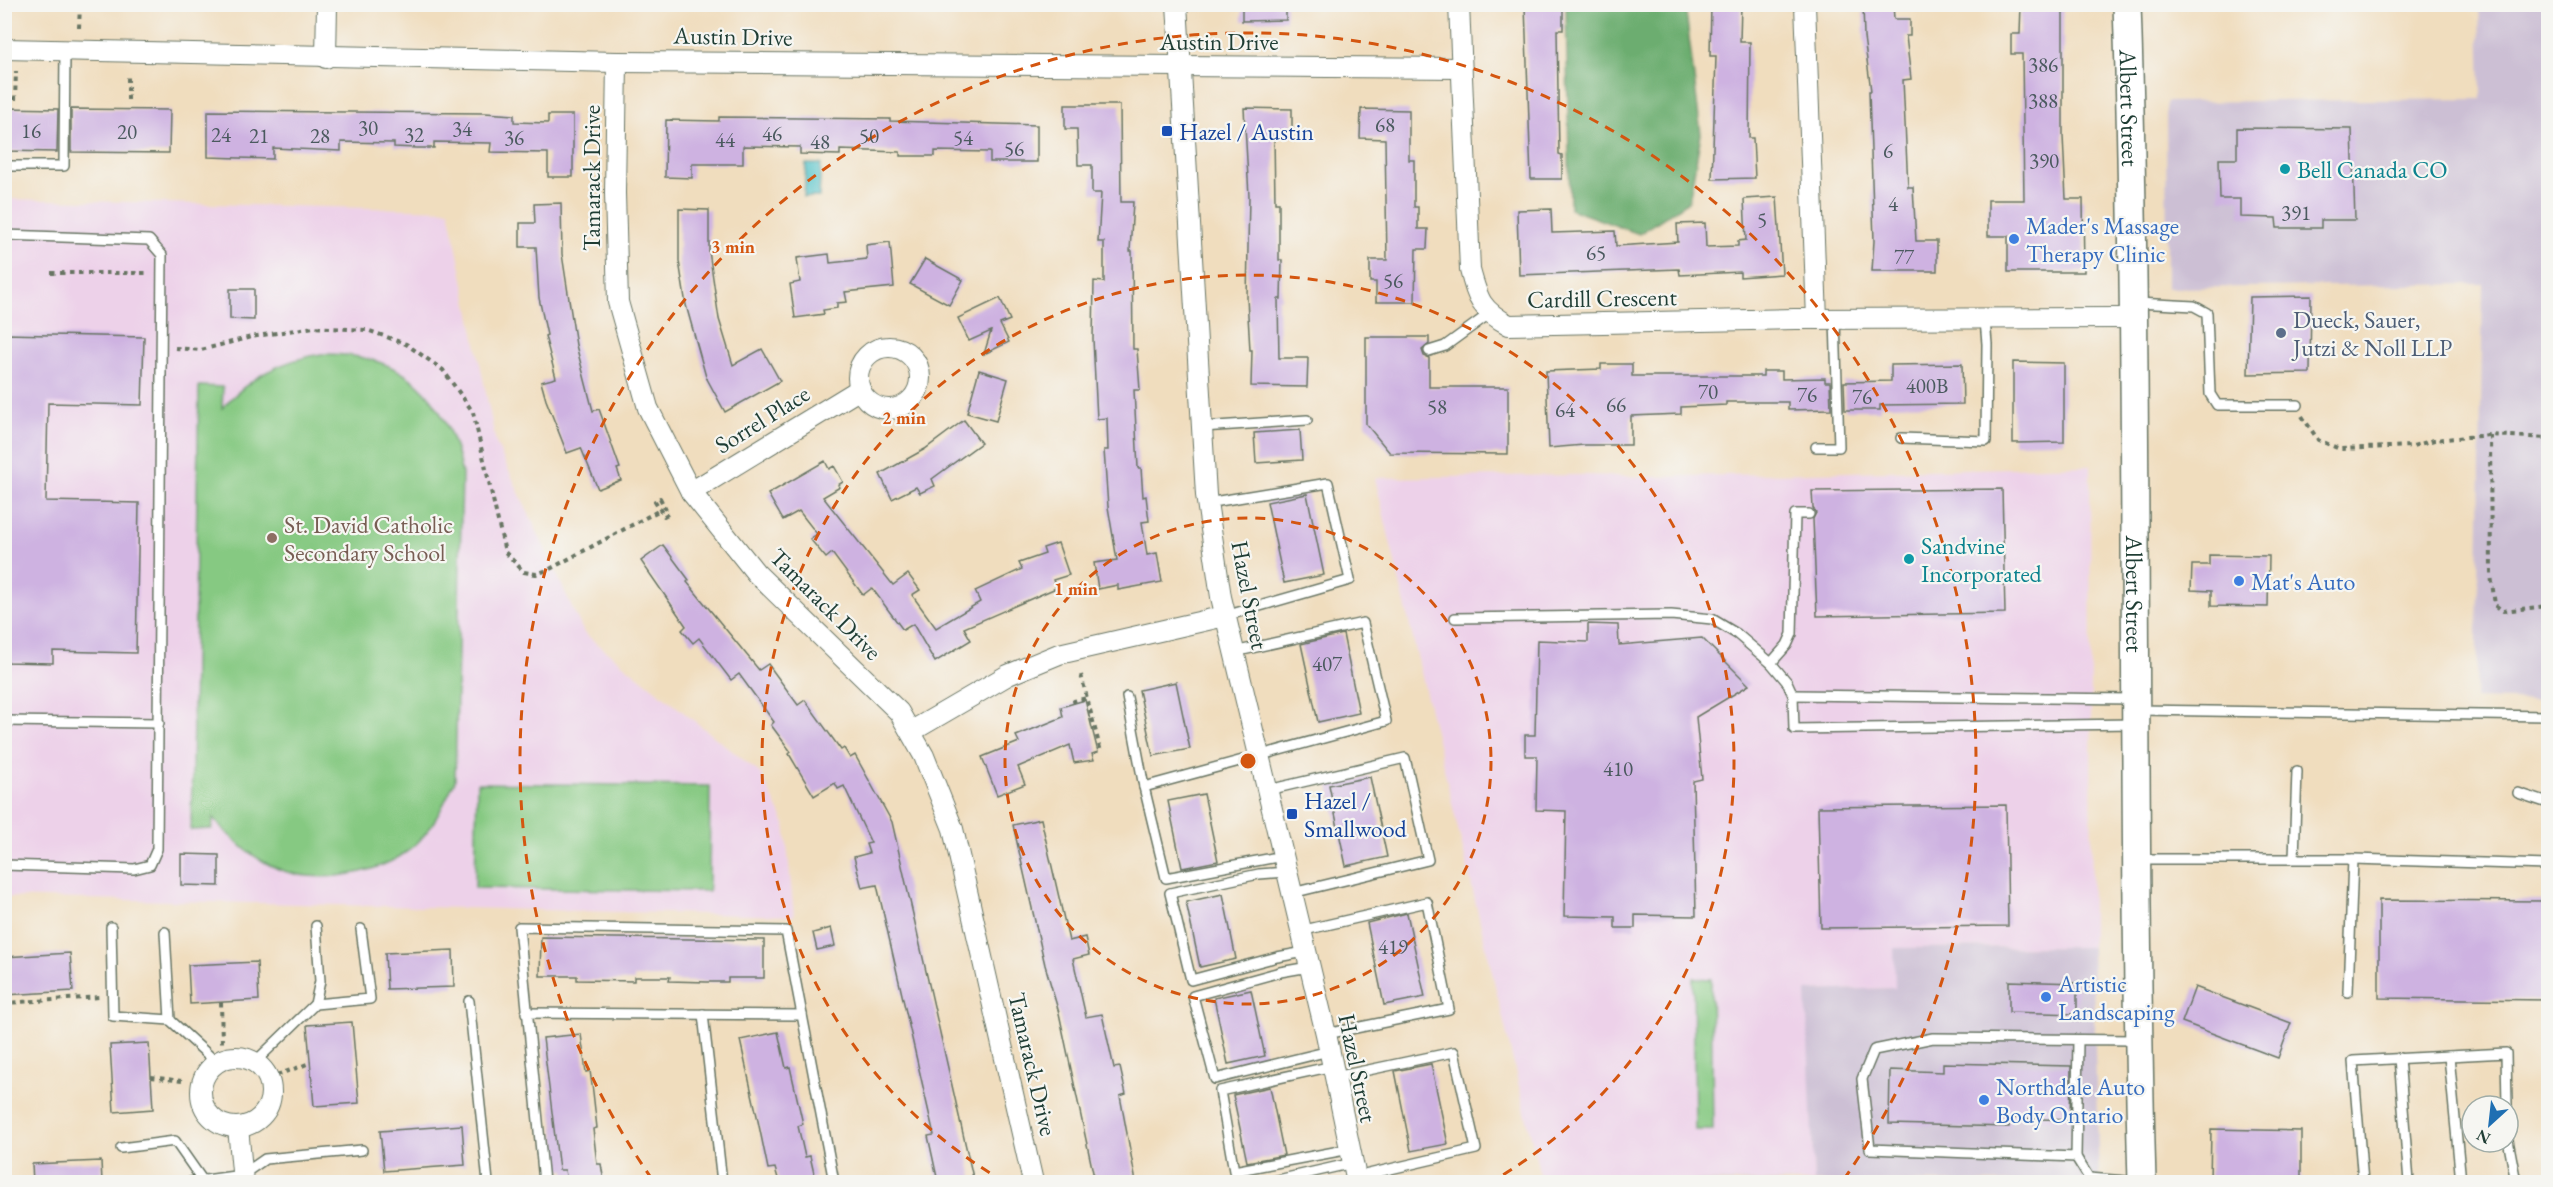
<svg xmlns="http://www.w3.org/2000/svg" width="2553" height="1187" font-family="'EB Garamond',serif">
<rect width="100%" height="100%" fill="#f6f6f2"/>
<filter id="ink" filterUnits="userSpaceOnUse"><feTurbulence type="fractalNoise" baseFrequency=".0167" numOctaves="2"/><feDisplacementMap in="SourceGraphic" scale="12" xChannelSelector="R" yChannelSelector="G"/><feConvolveMatrix kernelMatrix="1 2 1 2 8 2 1 2 1" color-interpolation-filters="sRGB"/></filter>
<filter id="wash" filterUnits="userSpaceOnUse"><feTurbulence type="fractalNoise" baseFrequency=".008" numOctaves="4" result="noise"/><feDisplacementMap in="SourceGraphic" scale="24" xChannelSelector="R" yChannelSelector="G"/><feGaussianBlur stdDeviation="1.35" result="paint"/><feColorMatrix in="noise" values="0 0 0 0 0 0 0 0 0 0 0 0 0 0 0 0 0 1.4 0 .05"/><feComposite in="paint" operator="in"/></filter>
<g filter="url(#wash)">
<rect width="100%" height="100%" fill="#f0ddbe"/>
<!-- built -->
<g fill="#edd1e9">
<polygon points="5,199 449,210 496,443 584,633 761,774 785,824 794,916 5,897"/>
<polygon points="2090,466 2092,947 1895,948 1895,988 1807,991 1814,1182 1541,1179 1375,478 1583,475 1648,477"/>
</g>
<!-- industrial -->
<g fill="#ccbfd4">
<polygon points="2479,5 2548,5 2548,701 2476,699 2483,284 2167,288 2166,102 2481,99"/>
<polygon points="2092,947 2099,1182 1542,1182 1541,1179 1814,1182 1806,991 1895,988 1894,948"/>
</g>
<!-- green -->
<g fill="#86c982" stroke="#52835b" stroke-width="1.5">
<path d="M321,354C405,353 446,394 462,474L455,781C446,799 439,817 426,833C410,854 386,866 361,872C295,887 256,867 213,818L212,829L191,830L199,386L223,387L222,408C250,377 280,361 321,354Z"/>
<polygon points="477,783 710,786 709,891 475,888"/>
<polygon points="1693,978 1711,979 1713,1130 1695,1130"/>
</g>
<!-- forest -->
<polygon fill="#6cad70" stroke="#467552" stroke-width="1.5" points="1566,5 1685,5 1701,134 1689,201 1639,234 1570,209"/>
<!-- water -->
<polygon fill="#55c3c9" stroke="#3a807e" stroke-width="1.5" points="806,164 821,164 819,197 804,197"/>
<g id="blocks">
<!-- building -->
<g fill="#ceb2e1">
<polygon points="1242,4 1286,4 1286,20 1242,21"/>
<polygon points="1533,4 1563,4 1563,30 1557,30 1559,154 1562,155 1562,179 1531,179 1525,6"/>
<polygon points="1711,4 1741,4 1740,42 1750,42 1749,138 1753,138 1755,178 1712,179 1716,56 1710,56"/>
<polygon points="1863,4 1893,4 1894,19 1910,19 1910,36 1906,36 1911,79 1903,80 1908,187 1913,187 1916,241 1937,241 1937,271 1872,271 1874,241 1869,91 1871,91 1864,37"/>
<polygon points="2021,4 2063,4 2063,136 2066,199 2083,199 2084,272 2008,272 2008,236 1988,236 1988,200 2024,200 2022,54 2011,54 2011,34 2020,34"/>
<polygon points="1065,105 1120,105 1121,202 1133,202 1130,251 1132,251 1133,349 1137,349 1140,390 1134,390 1138,468 1141,468 1143,497 1146,496 1149,521 1142,522 1147,555 1157,553 1162,582 1118,590 1118,585 1098,589 1094,563 1117,560 1108,507 1104,450 1108,450 1107,418 1097,419 1093,339 1094,281 1104,282 1104,242 1098,242 1101,193 1092,193 1092,165 1078,165 1077,129 1065,129"/>
<polygon points="4,108 58,109 57,152 4,151"/>
<polygon points="1244,108 1292,109 1292,136 1274,135 1275,203 1279,203 1279,260 1282,260 1281,299 1278,299 1279,358 1308,358 1307,387 1251,386 1252,350 1250,350 1247,298 1249,196"/>
<polygon points="71,109 170,110 169,153 71,152"/>
<polygon points="1361,109 1409,110 1409,160 1414,160 1414,207 1418,207 1418,229 1428,229 1427,249 1416,249 1415,302 1376,302 1376,282 1370,282 1370,260 1387,260 1385,139 1360,138"/>
<polygon points="208,111 485,113 514,115 514,122 548,123 548,115 573,115 573,177 548,177 548,153 490,152 491,143 434,142 434,148 417,148 394,147 394,143 341,142 341,151 273,148 273,159 208,157"/>
<polygon points="719,117 890,119 890,121 1037,125 1037,162 990,162 990,152 935,151 935,156 900,156 900,152 840,150 840,155 800,154 800,147 743,146 743,164 692,164 692,178 665,177 666,120 719,121"/>
<polygon points="2237,128 2352,129 2355,220 2321,220 2321,228 2277,228 2276,218 2240,217 2240,199 2220,199 2219,159 2237,159"/>
<polygon points="1777,197 1782,274 1740,277 1740,272 1680,275 1679,269 1519,275 1517,210 1551,209 1552,233 1615,231 1616,246 1678,242 1677,224 1705,223 1706,247 1738,246 1738,241 1746,240 1744,199"/>
<polygon points="561,203 562,254 576,345 593,411 599,409 620,468 617,469 621,480 598,489 581,448 567,453 546,400 541,382 556,378 545,336 547,335 539,298 536,247 520,247 520,223 535,223 534,204"/>
<polygon points="679,209 709,210 709,251 719,319 733,365 762,349 780,381 725,412 706,377 686,305 679,261"/>
<polygon points="890,242 894,287 845,292 847,302 837,303 837,308 823,310 824,314 795,318 790,284 800,282 797,258 829,254 830,263 867,259 866,245"/>
<polygon points="925,259 963,280 949,305 910,284"/>
<polygon points="230,289 254,289 254,320 230,319"/>
<polygon points="2311,296 2310,373 2248,374 2250,297"/>
<polygon points="1000,298 1010,320 1000,324 1009,342 984,354 991,331 969,341 958,318"/>
<polygon points="4,334 144,337 142,405 48,403 46,501 139,503 136,653 53,651 53,663 4,662"/>
<polygon points="1366,337 1429,337 1429,344 1422,350 1424,356 1429,358 1429,387 1508,387 1508,454 1390,453 1366,424"/>
<polygon points="2013,362 2064,363 2064,442 2013,443"/>
<polygon points="1601,364 1632,364 1632,376 1763,376 1763,371 1782,371 1782,379 1825,378 1825,382 1830,382 1831,409 1788,410 1788,402 1726,402 1726,405 1681,407 1681,414 1631,416 1631,445 1584,445 1549,448 1546,371 1601,369"/>
<polygon points="1962,364 1963,404 1880,405 1880,410 1845,410 1844,382 1891,381 1891,365"/>
<polygon points="979,370 1008,379 996,421 967,413"/>
<polygon points="964,420 981,443 932,479 935,486 920,493 916,487 892,499 880,474 925,449"/>
<polygon points="1300,430 1302,460 1256,463 1254,433"/>
<polygon points="825,461 829,469 834,466 843,482 838,485 840,487 823,497 893,585 908,574 920,590 912,595 936,628 980,602 975,591 1022,569 1019,563 1045,554 1043,548 1058,543 1069,575 1053,580 1056,588 964,628 971,640 935,662 913,624 903,630 872,588 863,595 832,553 826,558 810,539 817,534 799,511 783,520 768,494"/>
<polygon points="2002,489 2005,613 1817,616 1813,519 1816,513 1813,508 1812,491"/>
<polygon points="1307,494 1324,575 1284,583 1267,502"/>
<polygon points="663,545 689,580 687,582 759,670 768,664 798,705 805,700 841,750 844,748 850,758 855,755 892,822 974,1182 938,1182 928,1136 934,1135 877,885 862,888 854,857 869,853 866,844 871,843 844,786 838,789 835,783 814,796 789,754 791,752 771,725 774,722 739,674 731,680 699,638 693,643 682,630 686,626 641,561"/>
<polygon points="2209,555 2269,556 2268,607 2211,606 2211,591 2191,590 2192,565 2209,565"/>
<polygon points="1588,624 1618,625 1619,645 1702,638 1749,685 1696,717 1702,779 1693,781 1696,916 1635,915 1635,928 1615,928 1615,917 1564,916 1566,811 1536,810 1537,756 1525,756 1525,735 1535,735 1537,640 1588,642"/>
<polygon points="1343,634 1359,713 1318,722 1301,644"/>
<polygon points="1176,682 1190,749 1153,756 1139,690"/>
<polygon points="1085,700 1098,752 1092,754 1094,760 1074,763 1070,745 1018,767 1025,784 997,795 982,757 1019,742 1016,736 1063,717 1061,707"/>
<polygon points="1370,777 1387,857 1346,866 1329,785"/>
<polygon points="1204,794 1218,861 1182,868 1168,801"/>
<polygon points="2006,805 2008,926 1821,928 1818,807"/>
<polygon points="1041,819 1069,941 1085,937 1089,955 1073,959 1086,1017 1102,1014 1114,1068 1120,1067 1126,1094 1120,1096 1136,1182 1095,1182 1059,1013 1045,965 1013,825"/>
<polygon points="181,854 219,855 219,886 181,885"/>
<polygon points="1223,894 1236,959 1200,967 1186,902"/>
<polygon points="2379,900 2548,901 2548,1000 2379,998"/>
<polygon points="1407,913 1425,997 1384,1005 1367,923"/>
<polygon points="831,928 835,946 817,950 813,933"/>
<polygon points="541,937 764,940 764,978 728,978 728,982 707,982 669,981 670,977 634,977 634,981 577,980 577,976 540,976"/>
<polygon points="453,950 454,987 387,989 385,953"/>
<polygon points="70,953 73,991 5,995 4,957"/>
<polygon points="257,962 259,1000 190,1004 188,965"/>
<polygon points="2009,981 2077,983 2077,1014 2009,1012"/>
<polygon points="2195,987 2291,1023 2278,1058 2182,1022"/>
<polygon points="1251,990 1265,1056 1228,1064 1214,998"/>
<polygon points="352,1022 359,1103 314,1106 307,1025"/>
<polygon points="778,1032 786,1068 790,1067 803,1124 798,1126 805,1157 810,1156 815,1178 810,1179 811,1182 779,1182 775,1168 768,1169 757,1116 740,1040"/>
<polygon points="581,1034 586,1072 590,1071 593,1092 597,1128 593,1129 597,1164 601,1164 604,1182 567,1182 565,1170 559,1170 543,1038"/>
<polygon points="149,1043 153,1109 114,1112 110,1045"/>
<polygon points="1943,1063 2071,1066 2070,1120 2010,1118 2009,1127 1889,1124 1890,1070 1943,1072"/>
<polygon points="1431,1064 1448,1144 1411,1151 1395,1071"/>
<polygon points="1270,1087 1284,1155 1247,1162 1233,1095"/>
<polygon points="462,1125 465,1165 384,1171 380,1131"/>
<polygon points="2211,1129 2301,1131 2301,1182 2210,1182"/>
<polygon points="101,1161 102,1182 33,1182 32,1164"/>
</g>
</g>
</g>
<g filter="url(#ink)">
<use href="#blocks" fill-opacity="0" stroke="#687564" stroke-width="1.5"/>
<g fill="none" stroke-linecap="round" stroke-linejoin="round">
<!-- lane casing -->
<g stroke="#687564" stroke-width="12">
<g id="lane">
<polyline points="4,166 64,166 65,51"/>
<polyline points="4,235 149,240 162,255 157,849 150,865 134,869 4,865"/>
<polyline points="2137,303 2194,306 2207,313 2210,394 2217,405 2298,405"/>
<polyline points="1429,351 1445,346 1489,314"/>
<polyline points="1202,427 1307,420"/>
<polyline points="1901,438 1986,441 1987,344 1985,320"/>
<polyline points="1816,447 1839,447 1835,319"/>
<polyline points="1207,503 1328,483 1350,580 1225,616"/>
<polyline points="1455,618 1671,615 1712,619 1737,634 1771,663 1787,682 1793,695 1794,729 2135,724"/>
<polyline points="1771,663 1787,645 1792,634 1795,514 1809,514"/>
<polyline points="1793,695 2133,699"/>
<polyline points="1127,697 1144,787 1166,878 1283,856"/>
<polyline points="2138,710 2548,716"/>
<polyline points="4,721 159,723"/>
<polyline points="1144,787 1386,721 1363,623 1234,652"/>
<polyline points="1268,790 1405,758 1428,860 1292,893"/>
<polyline points="2518,793 2548,803"/>
<polyline points="2294,858 2297,771"/>
<polyline points="2139,859 2353,859 2348,992"/>
<polyline points="2353,859 2548,865"/>
<polyline points="1287,872 1259,874 1170,893 1191,980 1277,957 1305,952"/>
<polyline points="111,927 113,1016 170,1020"/>
<polyline points="1300,931 1427,902 1449,1009 1326,1034"/>
<polyline points="165,932 170,1020 216,1062"/>
<polyline points="1309,967 1280,972 1193,996 1215,1079 1329,1051"/>
<polyline points="469,1001 488,1182"/>
<polyline points="315,1004 320,981 316,926"/>
<polyline points="526,1013 802,1015"/>
<polyline points="703,1014 722,1182"/>
<polyline points="2078,1041 2076,1157 1870,1149 1862,1079 1874,1050 1933,1038 2135,1040"/>
<polyline points="2449,1056 2461,1182"/>
<polyline points="2399,1058 2409,1182"/>
<polyline points="255,1062 315,1004 370,999 361,929"/>
<polyline points="1333,1066 1220,1091 1234,1171 1350,1149"/>
<polyline points="1335,1077 1454,1052 1476,1149 1356,1177"/>
<polyline points="2508,1140 2516,1182"/>
<polyline points="121,1148 175,1141 203,1181"/>
<polyline points="2076,1157 2089,1178 2139,1182"/>
<polyline points="191,1182 242,1175 265,1159 362,1150"/>
<polyline points="544,1182 519,927 786,931 834,1182"/>
<polyline points="1269,1182 1353,1163"/>
<polyline points="2363,1182 2353,1061 2506,1053 2507,1106"/>
</g>
</g>
<!-- street casing -->
<g stroke="#687564" stroke-width="22">
<g id="street">
<polyline points="1177,4 1206,495 1221,597 1326,1034 1357,1182"/>
<path d="M1459,4L1470,270C1478,300 1481,310 1509,325L1795,319L2135,318"/>
<polyline points="1805,4 1817,319"/>
<polyline points="4,49 617,62 1461,68"/>
<polyline points="326,58 327,4"/>
<polyline points="617,62 615,193 618,302 648,408 691,492 756,573 899,712 924,756 953,829 1033,1182"/>
<circle cx="889" cy="378" r="31"/>
<polyline points="691,492 860,389"/>
<polyline points="912,731 1008,675 1059,654 1225,616"/>
<circle cx="236" cy="1092" r="35"/>
<polyline points="238,1127 243,1182"/>
</g>
</g>
<!-- secondary casing -->
<g stroke="#687564" stroke-width="30">
<g id="secondary">
<path id="s1" d="M2127,4C2140,397 2131,790 2142,1182"/>
</g>
</g>
<!-- path -->
<g stroke="#687564" stroke-width="4" stroke-dasharray="4.5 4.5" stroke-linecap="butt">
<polyline points="79,28 80,4"/>
<polyline points="15,100 16,71"/>
<polyline points="128,100 128,73"/>
<polyline points="51,273 147,273 147,276"/>
<polyline points="175,348 201,350 251,337 314,327 367,330 406,344 443,370 473,412 505,552 524,572 536,574 548,570 660,510"/>
<polyline points="2302,416 2318,440 2340,449 2413,446 2434,440 2490,435 2548,438"/>
<polyline points="2490,435 2491,575 2495,605 2503,611 2548,606"/>
<polygon points="660,498 668,514 664,516 655,501"/>
<polyline points="1081,675 1101,752"/>
<polyline points="1075,703 1074,701 1087,698"/>
<polyline points="221,1002 222,1043"/>
<polyline points="4,1003 100,997"/>
<polyline points="277,1075 310,1063"/>
<polyline points="151,1077 182,1081"/>
</g>
<!-- lane -->
<use href="#lane" stroke="#fff" stroke-width="9"/>
<!-- street -->
<use href="#street" stroke="#fff" stroke-width="20"/>
<!-- secondary -->
<use href="#secondary" stroke="#fff" stroke-width="27"/>
</g>
</g>
<!-- distance rings -->
<g fill="none" stroke="#d45610" stroke-width="3" stroke-dasharray="10 8">
<circle cx="1248" cy="761" r="243"/>
<path d="M1005 1182A486 486 0 1 1 1491 1182"/>
<path d="M652 1179A728 728 0 1 1 1844 1179"/>
</g>
<!-- markers -->
<g fill="#1a4fb4" stroke="#f6f6f2" stroke-width="2">
<rect x="1161" y="125" width="12" height="12" rx="3"/>
<rect x="1286" y="808" width="12" height="12" rx="3"/>
</g>
<g fill="#0f9aa8" stroke="#f6f6f2" stroke-width="2">
<circle cx="2285" cy="169" r="6"/>
<circle cx="1909" cy="559" r="6"/>
</g>
<g fill="#3f7fe0" stroke="#f6f6f2" stroke-width="2">
<circle cx="2014" cy="239" r="6"/>
<circle cx="2239" cy="581" r="6"/>
<circle cx="2046" cy="997" r="6"/>
<circle cx="1984" cy="1100" r="6"/>
</g>
<circle fill="#5c6f8a" stroke="#f6f6f2" stroke-width="2" cx="2281" cy="333" r="6"/>
<circle fill="#8d6e63" stroke="#f6f6f2" stroke-width="2" cx="272" cy="538" r="6"/>
<g text-anchor="middle" dominant-baseline="central" stroke-width="4.5" stroke-linejoin="round" paint-order="stroke">
<!-- number labels -->
<g font-size="21" fill="#4b5a5f">
<text x="2043" y="64">386</text>
<text x="2043" y="100">388</text>
<text x="1385" y="124">68</text>
<text x="368" y="127">30</text>
<text x="462" y="128">34</text>
<text x="31" y="130">16</text>
<text x="127" y="131">20</text>
<text x="772" y="133">46</text>
<text x="221" y="134">24</text>
<text x="414" y="134">32</text>
<text x="259" y="135">21</text>
<text x="320" y="135">28</text>
<text x="869" y="135">50</text>
<text x="514" y="137">36</text>
<text x="963" y="137">54</text>
<text x="725" y="139">44</text>
<text x="820" y="141">48</text>
<text x="1014" y="148">56</text>
<text x="1888" y="150">6</text>
<text x="2044" y="160">390</text>
<text x="1893" y="203">4</text>
<text x="2296" y="212">391</text>
<text x="1762" y="219">5</text>
<text x="1596" y="252">65</text>
<text x="1904" y="256">77</text>
<text x="1393" y="280">56</text>
<text x="1927" y="385">400B</text>
<text x="1708" y="391">70</text>
<text x="1807" y="394">76</text>
<text x="1862" y="396">76</text>
<text x="1616" y="404">66</text>
<text x="1437" y="406">58</text>
<text x="1565" y="409">64</text>
<text x="1327" y="663">407</text>
<text x="1618" y="768">410</text>
<text x="1393" y="946">419</text>
</g>
<!-- street labels -->
<g font-size="24" fill="#1f3d34" stroke="#f6f6f2">
<text transform="translate(733 36) rotate(1)">Austin Drive</text>
<text x="1219" y="41">Austin Drive</text>
<text stroke="none"><textPath href="#s1" startOffset="104">Albert Street</textPath></text>
<text transform="translate(591 178) rotate(-90)">Tamarack Drive</text>
<text transform="translate(1602 298) rotate(-1)">Cardill Crescent</text>
<text transform="translate(762 419) rotate(-32)">Sorrel Place</text>
<text stroke="none"><textPath href="#s1" startOffset="590">Albert Street</textPath></text>
<text transform="translate(1250 595) rotate(79)">Hazel Street</text>
<text transform="translate(826 604) rotate(45)">Tamarack Drive</text>
<text transform="translate(1033 1064) rotate(77)">Tamarack Drive</text>
<text transform="translate(1358 1068) rotate(78)">Hazel Street</text>
</g>
<!-- transit labels -->
<g font-size="24" fill="#164399" stroke="#f6f6f2" text-anchor="start">
<text x="1179" y="131">Hazel / Austin</text>
<text x="1304" y="800">Hazel /<tspan x="1304" dy="28">Smallwood</tspan></text>
</g>
<!-- culture labels -->
<g font-size="24" fill="#0d838f" stroke="#f6f6f2" text-anchor="start">
<text x="2297" y="169">Bell Canada CO</text>
<text x="1921" y="545">Sandvine<tspan x="1921" dy="28">Incorporated</tspan></text>
</g>
<!-- shop labels -->
<g font-size="24" fill="#366cbe" stroke="#f6f6f2" text-anchor="start">
<text x="2026" y="225">Mader's Massage<tspan x="2026" dy="28">Therapy Clinic</tspan></text>
<text x="2251" y="581">Mat's Auto</text>
<text x="2058" y="983">Artistic<tspan x="2058" dy="28">Landscaping</tspan></text>
<text x="1996" y="1086">Northdale Auto<tspan x="1996" dy="28">Body Ontario</tspan></text>
</g>
<!-- service labels -->
<g font-size="24" fill="#4e5e75" stroke="#f6f6f2" text-anchor="start">
<text x="2293" y="319">Dueck, Sauer,<tspan x="2293" dy="28">Jutzi &amp; Noll LLP</tspan></text>
</g>
<!-- education labels -->
<g font-size="24" fill="#785e54" stroke="#f6f6f2" text-anchor="start">
<text x="284" y="524">St. David Catholic<tspan x="284" dy="28">Secondary School</tspan></text>
</g>
</g>
<circle cx="1248" cy="761" r="9" fill="#d45610" stroke="#f6f6f2" stroke-width="3"/>
<g font-size="18" text-anchor="middle" font-weight="bold" fill="#d45610" stroke="#f6f6f2" stroke-width="4.5" stroke-linejoin="round" paint-order="stroke">
<text x="733" y="253">3 min</text>
<text x="904" y="424">2 min</text>
<text x="1076" y="595">1 min</text>
</g>
<!-- margin -->
<rect width="2553" height="1187" fill="none" stroke="#f6f6f2" stroke-width="24"/>
<!-- north arrow -->
<g transform="translate(2490 1124) rotate(207)"><circle r="28" fill="#f6f6f2" stroke="#a0aca6" stroke-width="1.5"/>
<path d="M0-4.5L10 22L0 15L-10 22Z" fill="#1f6fb2"/>
<text y="-9" font-size="16" font-weight="bold" text-anchor="middle" fill="#1f3d34">N</text>
</g>
</svg>
